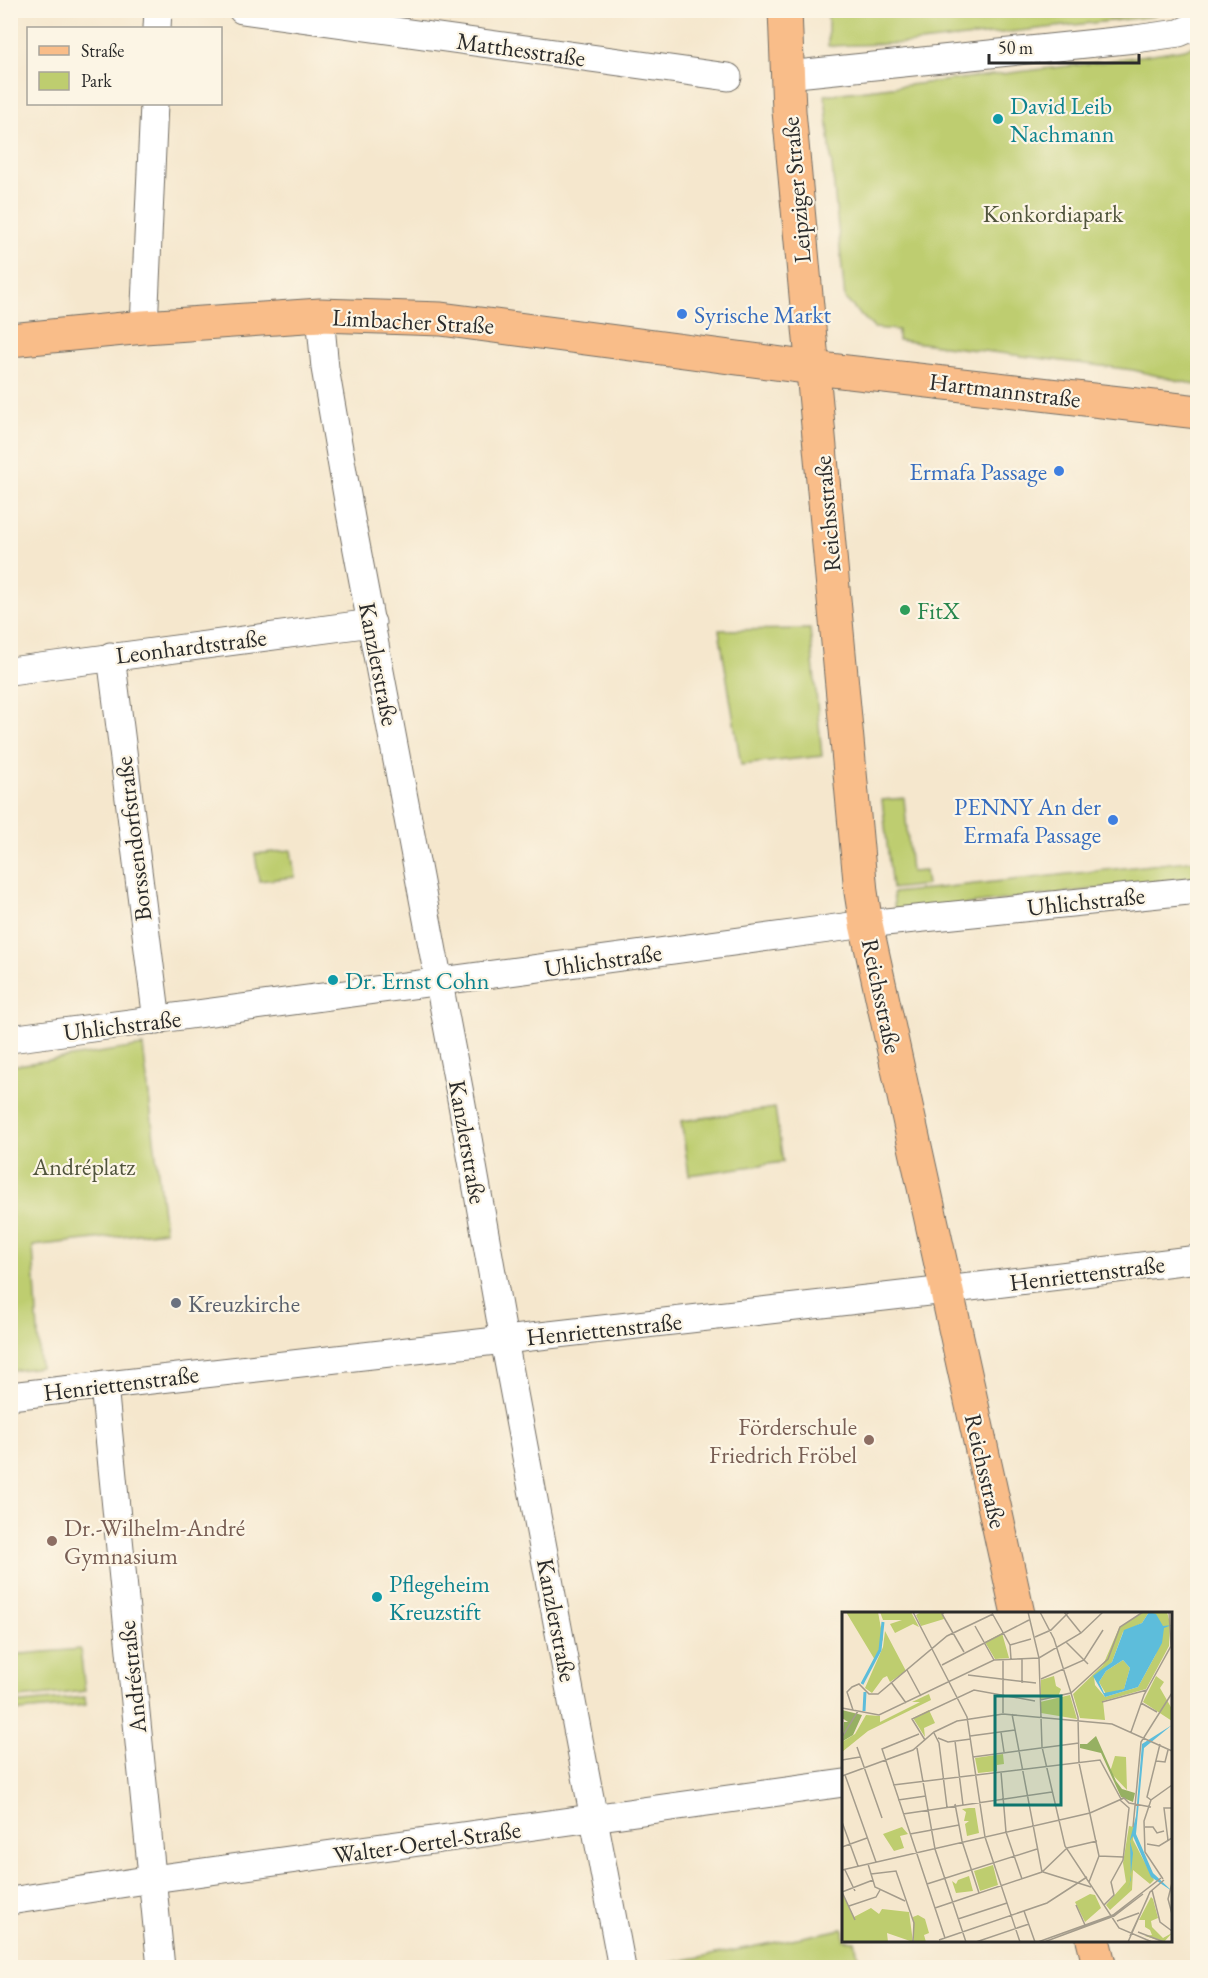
<svg xmlns="http://www.w3.org/2000/svg" width="1208" height="1978" font-family="'EB Garamond',serif">
<rect width="100%" height="100%" fill="#fcf5e5"/>
<filter id="ink" filterUnits="userSpaceOnUse"><feTurbulence type="fractalNoise" baseFrequency=".0167" numOctaves="2"/><feDisplacementMap in="SourceGraphic" scale="12" xChannelSelector="R" yChannelSelector="G"/><feConvolveMatrix kernelMatrix="1 2 1 2 8 2 1 2 1" color-interpolation-filters="sRGB"/></filter>
<filter id="wash" filterUnits="userSpaceOnUse"><feTurbulence type="fractalNoise" baseFrequency=".008" numOctaves="4" result="noise"/><feDisplacementMap in="SourceGraphic" scale="24" xChannelSelector="R" yChannelSelector="G"/><feGaussianBlur stdDeviation="1.35" result="paint"/><feColorMatrix in="noise" values="0 0 0 0 0 0 0 0 0 0 0 0 0 0 0 0 0 1.4 0 .05"/><feComposite in="paint" operator="in"/></filter>
<g filter="url(#wash)">
<rect width="100%" height="100%" fill="#f5e7cd"/>
<!-- green -->
<g fill="#becd6f" stroke="#747c4d" stroke-width="1.5">
<polygon points="1154,11 1155,16 911,43 828,46 828,11"/>
<polygon points="1197,44 1197,385 1133,370 898,340 898,330 874,328 845,299 825,95 1102,62 1185,49"/>
<polygon points="810,629 822,756 741,765 719,630"/>
<polygon points="904,798 911,872 925,871 927,885 892,889 882,800"/>
<polygon points="291,850 295,877 259,881 255,854"/>
<polygon points="1197,860 1197,877 895,913 893,893"/>
<polygon points="143,1046 165,1231 33,1246 40,1367 11,1371 11,1066"/>
<polygon points="775,1108 783,1162 689,1175 681,1121"/>
<polygon points="80,1649 85,1691 11,1699 11,1655"/>
<polygon points="85,1697 86,1705 11,1712 11,1704"/>
<polygon points="843,1929 844,1940 855,1941 860,1967 649,1967"/>
</g>
</g>
<g filter="url(#ink)">
<g fill="none" stroke-linecap="round" stroke-linejoin="round">
<!-- minor casing -->
<g stroke="#726d64" stroke-width="29">
<g id="minor">
<polyline points="242,10 728,77"/>
<polyline points="157,28 158,10"/>
<polyline points="787,75 1135,39 1179,33 1198,25"/>
<polyline points="320,315 325,368 351,518 461,1099 504,1340 622,1968"/>
<polyline points="144,327 154,104"/>
<polyline points="111,656 157,1021"/>
<polyline points="10,671 372,623"/>
<polyline points="10,1039 866,924 1198,890"/>
<polyline points="104,1385 161,1968"/>
<polyline points="10,1396 946,1290 1198,1259"/>
<polyline points="10,1901 153,1879 844,1783"/>
</g>
</g>
<!-- major casing -->
<g stroke="#726d64" stroke-width="35">
<g id="major">
<polyline points="785,10 789,111 861,892 866,924 1018,1614"/>
<polyline points="10,340 144,327 320,315 441,319 813,368 1198,412"/>
<polyline points="1093,1940 1100,1968"/>
</g>
</g>
<!-- minor -->
<use href="#minor" stroke="#fff" stroke-width="27"/>
<!-- major -->
<use href="#major" stroke="#f9bd89" stroke-width="33"/>
</g>
</g>
<!-- markers -->
<g fill="#0f9aa8" stroke="#fcf5e5" stroke-width="2">
<circle cx="998" cy="119" r="6"/>
<circle cx="333" cy="980" r="6"/>
<circle cx="377" cy="1597" r="6"/>
</g>
<g fill="#3f7fe0" stroke="#fcf5e5" stroke-width="2">
<circle cx="682" cy="314" r="6"/>
<circle cx="1059" cy="471" r="6"/>
<circle cx="1113" cy="820" r="6"/>
</g>
<circle fill="#2e9e5b" stroke="#fcf5e5" stroke-width="2" cx="905" cy="610" r="6"/>
<circle fill="#6b7280" stroke="#fcf5e5" stroke-width="2" cx="176" cy="1303" r="6"/>
<g fill="#8d6e63" stroke="#fcf5e5" stroke-width="2">
<circle cx="869" cy="1440" r="6"/>
<circle cx="52" cy="1541" r="6"/>
</g>
<g text-anchor="middle" dominant-baseline="central" stroke-width="4.5" stroke-linejoin="round" paint-order="stroke">
<!-- street labels -->
<g font-size="24" fill="#2b2b2b" stroke="#fcf5e5">
<text transform="translate(521 49) rotate(8)">Matthesstraße</text>
<text transform="translate(796 190) rotate(-95)">Leipziger Straße</text>
<text transform="translate(413 321) rotate(3)">Limbacher Straße</text>
<text transform="translate(1005 390) rotate(7)">Hartmannstraße</text>
<text transform="translate(827 514) rotate(-95)">Reichsstraße</text>
<text transform="translate(191 646) rotate(-7)">Leonhardtstraße</text>
<text transform="translate(379 664) rotate(79)">Kanzlerstraße</text>
<text transform="translate(133 839) rotate(-97)">Borssendorfstraße</text>
<text transform="translate(1086 901) rotate(-6)">Uhlichstraße</text>
<text transform="translate(603 960) rotate(-8)">Uhlichstraße</text>
<text transform="translate(882 996) rotate(78)">Reichsstraße</text>
<text transform="translate(122 1025) rotate(-7)">Uhlichstraße</text>
<text transform="translate(468 1142) rotate(80)">Kanzlerstraße</text>
<text transform="translate(1087 1273) rotate(-7)">Henriettenstraße</text>
<text transform="translate(604 1329) rotate(-6)">Henriettenstraße</text>
<text transform="translate(121 1383) rotate(-7)">Henriettenstraße</text>
<text transform="translate(986 1471) rotate(77)">Reichsstraße</text>
<text transform="translate(557 1620) rotate(79)">Kanzlerstraße</text>
<text transform="translate(132 1677) rotate(-96)">Andréstraße</text>
<text transform="translate(427 1842) rotate(-8)">Walter-Oertel-Straße</text>
</g>
<!-- culture labels -->
<g font-size="24" fill="#0d838f" stroke="#fcf5e5" text-anchor="start">
<text x="1010" y="105">David Leib<tspan x="1010" dy="28">Nachmann</tspan></text>
<text x="345" y="980">Dr. Ernst Cohn</text>
<text x="389" y="1583">Pflegeheim<tspan x="389" dy="28">Kreuzstift</tspan></text>
</g>
<!-- park labels -->
<g font-size="24" fill="#50543c" stroke="#fcf5e5">
<text x="1053" y="213">Konkordiapark</text>
<text x="84" y="1166">Andréplatz</text>
</g>
<!-- shop labels -->
<g font-size="24" fill="#366cbe" stroke="#fcf5e5" text-anchor="end">
<text x="694" y="314" text-anchor="start">Syrische Markt</text>
<text x="1047" y="471">Ermafa Passage</text>
<text x="1101" y="806">PENNY An der<tspan x="1101" dy="28">Ermafa Passage</tspan></text>
</g>
<!-- leisure labels -->
<g font-size="24" fill="#27864d" stroke="#fcf5e5" text-anchor="start">
<text x="917" y="610">FitX</text>
</g>
<!-- worship labels -->
<g font-size="24" fill="#5b616d" stroke="#fcf5e5" text-anchor="start">
<text x="188" y="1303">Kreuzkirche</text>
</g>
<!-- education labels -->
<g font-size="24" fill="#785e54" stroke="#fcf5e5" text-anchor="end">
<text x="857" y="1426">Förderschule<tspan x="857" dy="28">Friedrich Fröbel</tspan></text>
<text x="64" y="1527" text-anchor="start">Dr.-Wilhelm-André<tspan x="64" dy="28">Gymnasium</tspan></text>
</g>
</g>
<!-- overview -->
<g transform="translate(842 1612)">
<rect width="330" height="330" fill="#f5e7cd"/>
<path d="M4,0H36L41,27L33,48ZM38,0H69L77,15L71,12L53,21L48,12L60,8H41ZM79,0H101L102,7L79,14L74,3ZM301,0H325L328,11L327,34L304,77L261,89L263,108L238,106L231,82L261,53L277,16ZM307,0L318,11L314,42L296,75L263,85L253,73L252,65L270,50L281,20L300,11ZM43,19L64,59L48,70L45,64L41,66L30,81L23,76L41,35ZM160,21L167,46L153,47L143,30ZM281,48L288,56L282,77L264,82L257,70L264,59ZM212,64L214,74L219,77L216,85L198,87L199,68ZM314,64L322,70L318,76L330,97V109L301,90ZM87,82L89,88L26,119L0,140V130L13,122L24,103L38,104V110L78,90H70ZM228,83L235,107L199,101L198,90ZM87,98L93,111L82,116L83,125L71,106ZM161,142L162,152L155,153V159L136,161L133,146ZM273,144L284,145L285,178L268,160ZM127,196H133L137,221L125,224L123,212L127,209H122L124,200L120,197ZM287,214L292,215L291,228L312,268L308,272L291,258L290,278L268,298L264,293L284,270L281,251ZM60,215L66,222L58,224L62,236L52,239L41,222ZM151,253L156,273L138,279L132,259ZM127,264L131,279L114,281L110,269L114,272L116,268ZM0,281L12,305L29,296L37,302L40,297L67,300L71,330L45,321L46,330H0ZM248,282L253,283L259,296L243,310L233,290ZM309,285L311,287L316,306L309,309L310,315L321,326L330,321L322,330L303,324L310,323L308,318L303,315V308H297ZM76,303L83,307L87,321L82,323L84,330H72L71,305Z" fill="#becd6f" fill-rule="evenodd"/>
<path d="M0,98L20,103L11,123L1,129L2,110H6L0,106ZM254,124L274,169L280,177L293,181L291,190L279,185L259,141L238,136V132H245Z" fill="#96b062"/>
<path d="M307,0L314,2L321,14L330,13L322,16L320,31L296,75L263,85L251,64L270,50L282,18L300,11ZM281,48L288,56L282,77L262,81L257,70L264,59ZM330,113L302,136L294,222L311,261L330,279L309,265L291,224L288,229L291,241L288,271L285,278L267,297L285,278L289,268L288,228L294,204L300,132Z" fill="#5dbddb" fill-rule="evenodd"/>
<path fill="none" stroke="#5dbddb" stroke-width="3" d="M20,72L38,38L41,10M22,99L23,80"/>
<path fill="none" stroke="#a49c8c" stroke-width="1.5" d="M71,0L125,105L143,225L178,330M103,0L100,2L122,40M186,0L197,46L200,135L223,234L277,316L310,330M198,0L212,27L229,81L266,47L278,15L301,0M222,0L239,21M150,1L168,33L169,47M133,14L152,48M193,25L209,18L227,0M224,30L246,52M168,33L189,27M161,48V101M100,53L187,8M65,58L79,84M126,63L194,71M199,67L242,48L261,18M49,70L64,91M180,71V47M198,88L229,81L236,105L237,151L257,244L247,270M260,90L305,78M299,91L315,100M0,96L37,103L152,48L197,46L239,21L261,0M11,98L5,80L10,75L17,72L27,82H36L105,24L151,2M170,102L200,260M159,120L162,140M289,120L302,83L329,34L327,0M92,121L97,131L105,195M77,122L40,137L103,326M128,124L173,118M0,125L16,99M96,126L106,130L129,127M83,128L70,107L132,78L193,89M113,129L121,193M15,135L40,206M75,136L93,237L124,330M131,145L237,131M0,148L18,145M314,149L323,150L326,138M159,160L164,220L180,267M3,163L34,250M0,164L71,138L92,120L115,109L161,102L270,112L330,139M51,173L258,148L279,187M56,188L84,184M309,188L305,185L318,132M113,192L120,229L137,281M61,202L210,180M0,210L16,254M291,215L299,130L330,81M303,215H311L315,221L322,219M68,222L117,213M326,228L322,196H330M305,232L317,234L330,226M0,235L25,226M225,236L255,229M257,244L281,245M26,252L33,275L63,289M0,258L248,201L282,186L287,191L309,195M3,258L13,279M201,260L249,275M29,262L54,259L72,311L71,330M321,267L303,240L302,209L309,188L330,173M330,271L326,287L330,302M85,272L195,237M310,278L318,310L330,319M0,280L31,268M0,280L13,308M234,293L243,313M262,293L272,283L269,270L281,248L287,196L278,188M7,294L34,285L38,278M93,296L200,260L224,237M182,299L193,330M116,307L165,291M275,309L297,301M296,320L322,330M288,324L306,285M97,328L205,291L245,265M134,330L187,312M196,330L271,303L319,266M202,330L272,304L301,282M286,330L308,280L322,268"/>
<path fill="#0f766e" fill-opacity="0.15" stroke="#0f766e" stroke-width="3" d="M153,84H219V193H153Z"/>
<rect width="330" height="330" fill="none" stroke="#2b2b2b" stroke-width="3"/>
</g>
<!-- margin -->
<rect width="1208" height="1978" fill="none" stroke="#fcf5e5" stroke-width="36"/>
<!-- legend -->
<rect x="27" y="27" width="195" height="78" fill="#fcf5e5" stroke="#a8a49b" stroke-width="1.5"/>
<rect x="39" y="46" width="30" height="9" fill="#f9bd89" stroke="#a8a49b" stroke-width="1.5"/>
<text x="81" y="57" font-size="18" fill="#2b2b2b">Straße</text>
<rect x="39" y="72" width="30" height="18" fill="#becd6f" stroke="#a8a49b" stroke-width="1.5"/>
<text x="81" y="87" font-size="18" fill="#2b2b2b">Park</text>
<!-- scale -->
<path d="M989 54v9h150v-9" fill="none" stroke="#2b2b2b" stroke-width="3"/>
<text x="998" y="54" font-size="18" fill="#2b2b2b" stroke="#fcf5e5" stroke-width="4.5" paint-order="stroke">50 m</text>
</svg>
